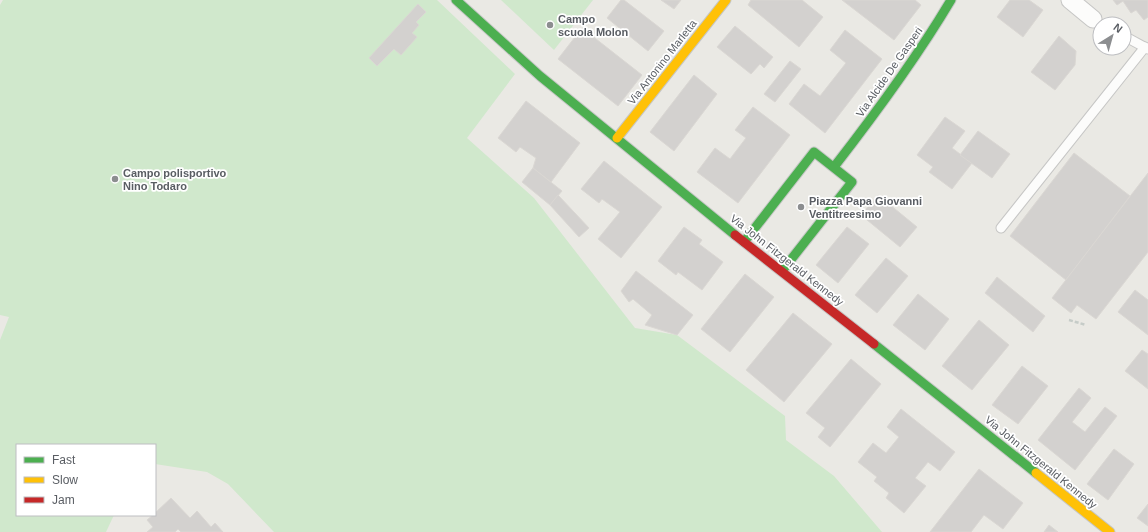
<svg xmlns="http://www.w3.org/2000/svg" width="1148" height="532" font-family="Helvetica,sans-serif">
<rect width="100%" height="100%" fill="#eae9e4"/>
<!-- green -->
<g fill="#d0e8cc">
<polygon points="3,0 437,0 515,74 467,138 534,198 635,328 677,335 785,416 786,440 834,476 882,532 274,532 228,484 207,472 155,464 155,445 17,445 17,515 114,515 106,532 0,532 0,340 9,317 0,315 0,5"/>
<polygon points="501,0 593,0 554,50"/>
</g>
<!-- building -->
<g fill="#d3d1cf" stroke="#dad7d3">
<polygon points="621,0 624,0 664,31 648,51 607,18"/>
<polygon points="661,0 681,0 674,9"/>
<polygon points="751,0 802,0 823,17 799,47 748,5"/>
<polygon points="842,0 915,0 921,5 894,40"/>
<polygon points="1010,0 1029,0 1043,10 1023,37 997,17"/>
<polygon points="1113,0 1148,0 1148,17 1144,20 1136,10 1131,13 1123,1 1117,5"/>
<polygon points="418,4 426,12 416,22 419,25 412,33 417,37 401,55 394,49 377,66 369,58"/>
<polygon points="735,26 773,57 764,68 760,64 751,74 717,47"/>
<polygon points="582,28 642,75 618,106 558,59"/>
<polygon points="845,30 882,59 825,133 789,104 804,84 820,96 846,63 830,50"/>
<polygon points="1059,36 1076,51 1075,65 1055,90 1031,72"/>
<polygon points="790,61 801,69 775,102 764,94"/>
<polygon points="694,75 717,94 674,151 650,132"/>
<polygon points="526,101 580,143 551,182 533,168 536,158 520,147 516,152 498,138"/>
<polygon points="753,107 790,135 738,203 697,172 715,148 730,159 746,138 735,130"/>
<polygon points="945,117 965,131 952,148 972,163 952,189 929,172 933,167 917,155"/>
<polygon points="978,131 1010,154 992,178 960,155"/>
<polygon points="1074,153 1130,196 1066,280 1010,236"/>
<polygon points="604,161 662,207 621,258 598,239 620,212 602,199 599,203 581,189"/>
<polygon points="533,168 562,191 550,205 522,182"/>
<polygon points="1148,173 1148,252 1096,319 1077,305 1071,313 1052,298"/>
<polygon points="558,195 589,228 579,237 550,205"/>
<polygon points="878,195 917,227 900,247 861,215"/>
<polygon points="684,227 702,240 699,244 723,262 702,290 678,272 676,275 658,261"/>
<polygon points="847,227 869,244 838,283 816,265"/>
<polygon points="886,258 908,276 877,313 855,295"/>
<polygon points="636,271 693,315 677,335 645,325 652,315 633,299 629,302 621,291"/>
<polygon points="745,274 774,297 730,352 701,329"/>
<polygon points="997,277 1045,316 1033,332 985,293"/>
<polygon points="1135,290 1148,300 1148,335 1118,312"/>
<polygon points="918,294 949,319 925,350 893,325"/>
<polygon points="793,313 832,344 784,402 746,370"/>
<polygon points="979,320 1009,345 972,390 942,366"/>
<polygon points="1142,350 1148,354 1148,389 1125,371"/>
<polygon points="851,359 881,384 830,447 818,437 825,428 806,413"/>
<polygon points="1022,366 1048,386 1018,424 992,405"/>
<polygon points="1079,388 1091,398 1072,422 1085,432 1105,407 1117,416 1075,470 1038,440"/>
<polygon points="901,409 955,452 940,471 928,462 915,478 926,486 904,513 886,498 889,493 874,481 877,477 858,462 873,443 886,453 899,437 887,427"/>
<polygon points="1114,449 1134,464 1108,500 1087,484"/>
<polygon points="979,469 1023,503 1003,529 984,515 971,532 930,532"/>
<polygon points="171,498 190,518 197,511 211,527 215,523 223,532 181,532 178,529 175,532 147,532 153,527 147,520 153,515 155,515 155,513"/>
<polygon points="1148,504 1148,526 1137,518"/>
<polygon points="1049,525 1058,532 1044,532"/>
</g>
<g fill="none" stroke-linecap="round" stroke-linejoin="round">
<!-- lane casing -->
<g stroke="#c6c6c5" stroke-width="11">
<g id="lane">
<polyline points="1124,36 1148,49"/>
<polyline points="1001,228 1145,47"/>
</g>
</g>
<!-- street casing -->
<g stroke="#c6c6c5" stroke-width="19">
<polyline id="street" points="1070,0 1093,19"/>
</g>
<!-- fast casing -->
<g stroke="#c6c7c6" stroke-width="11">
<g id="fast">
<polyline points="456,0 540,76 735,235"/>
<path d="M834,167C876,113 916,59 951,0"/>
<polyline points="744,242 814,152 852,182 782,271"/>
<polyline points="874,344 1036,473"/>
</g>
</g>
<!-- slow casing -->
<g stroke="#c6c7c6" stroke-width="11">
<g id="slow">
<polyline points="617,138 726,0"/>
<polyline points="1036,473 1110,532"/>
</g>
</g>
<!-- jam casing -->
<g stroke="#c6c7c6" stroke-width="11">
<polyline id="jam" points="735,235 874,344"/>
</g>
<!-- path -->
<polyline stroke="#c6ccc8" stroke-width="2.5" stroke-dasharray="4 2" stroke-linecap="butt" points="1069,320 1086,325"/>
<!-- lane -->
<use href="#lane" stroke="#fcfcfb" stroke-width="9"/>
<!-- street -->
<use href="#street" stroke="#fcfcfb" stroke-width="17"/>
<!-- fast -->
<use href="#fast" stroke="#4caf50" stroke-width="9"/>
<!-- slow -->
<use href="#slow" stroke="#ffc107" stroke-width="9"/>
<!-- jam -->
<use href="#jam" stroke="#c62828" stroke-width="9"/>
</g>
<!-- markers -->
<g fill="#8c8e90" stroke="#fff" stroke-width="1.5">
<circle cx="550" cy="25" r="4"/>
<circle cx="115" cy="179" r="4"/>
<circle cx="801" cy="207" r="4"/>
</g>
<g text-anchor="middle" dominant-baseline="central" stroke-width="3.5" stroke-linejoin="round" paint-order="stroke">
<!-- poi labels -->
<g font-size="11" font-weight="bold" fill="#595d63" stroke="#fff" text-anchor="start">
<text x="558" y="19">Campo<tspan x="558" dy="13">scuola Molon</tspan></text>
<text x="123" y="173">Campo polisportivo<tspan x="123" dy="13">Nino Todaro</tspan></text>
<text x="809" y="201">Piazza Papa Giovanni<tspan x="809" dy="13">Ventitreesimo</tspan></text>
</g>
<!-- street labels -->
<g font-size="11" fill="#595d63" stroke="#fff">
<text transform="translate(662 62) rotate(-52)">Via Antonino Marletta</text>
<text transform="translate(889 72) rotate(-55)">Via Alcide De Gasperi</text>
<text transform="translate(787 260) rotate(38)">Via John Fitzgerald Kennedy</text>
<text transform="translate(1041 462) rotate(39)">Via John Fitzgerald Kennedy</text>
</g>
</g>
<!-- legend -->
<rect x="16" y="444" width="140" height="72" fill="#ffffff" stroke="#bdbec1"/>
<rect x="24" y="457" width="20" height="6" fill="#4caf50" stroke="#bdbec1"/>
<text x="52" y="464" font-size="12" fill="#595d63">Fast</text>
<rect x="24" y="477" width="20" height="6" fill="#ffc107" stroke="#bdbec1"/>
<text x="52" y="484" font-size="12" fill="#595d63">Slow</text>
<rect x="24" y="497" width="20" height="6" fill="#c62828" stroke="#bdbec1"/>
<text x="52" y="504" font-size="12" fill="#595d63">Jam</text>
<!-- north arrow -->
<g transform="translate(1112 36) rotate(37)"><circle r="19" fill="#ffffff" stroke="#bdbec1"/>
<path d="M0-3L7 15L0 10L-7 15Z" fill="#8c8e90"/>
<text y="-6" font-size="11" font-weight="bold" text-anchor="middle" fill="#595d63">N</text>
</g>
</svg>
